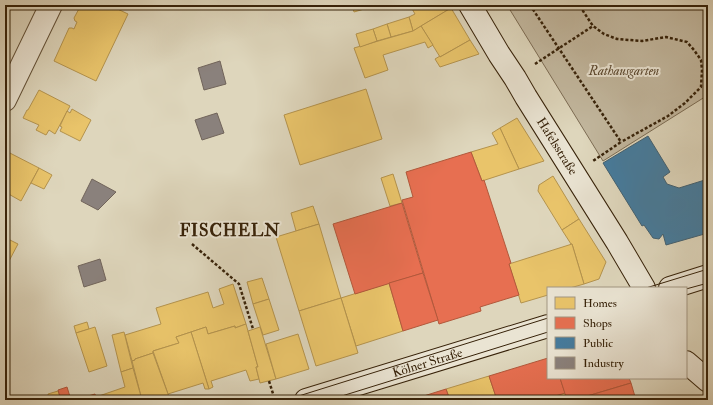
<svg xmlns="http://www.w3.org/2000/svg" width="713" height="405" font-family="'IM FELL Double Pica',serif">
<rect width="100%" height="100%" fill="#ded6bc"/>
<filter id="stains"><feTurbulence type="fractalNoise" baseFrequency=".005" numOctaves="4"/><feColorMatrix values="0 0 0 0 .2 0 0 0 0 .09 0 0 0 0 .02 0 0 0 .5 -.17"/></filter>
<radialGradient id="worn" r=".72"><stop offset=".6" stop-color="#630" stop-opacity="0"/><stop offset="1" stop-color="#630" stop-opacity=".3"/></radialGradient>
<!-- green -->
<polygon fill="#c2b79e" stroke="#7c6c54" points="507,5 704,5 708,21 708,95 603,161"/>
<!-- homes -->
<g fill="#e9c46a" stroke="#b4934d">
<polygon points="81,5 109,5 128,14 96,81 54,61 69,28 72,28 74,29 77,22 75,21 74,18"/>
<polygon points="352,5 371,5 371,7 354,12"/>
<polygon points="410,5 449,5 451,8 413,31 409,17 415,14"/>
<polygon points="451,8 470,40 440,57 421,26"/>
<polygon points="409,17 413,31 391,37 387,24"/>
<polygon points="387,24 391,37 377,41 373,29"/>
<polygon points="421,26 433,45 428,48 425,42 383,55 388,70 365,78 354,48 413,31"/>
<polygon points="373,29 377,41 360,47 356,34"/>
<polygon points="470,40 479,54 440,67 435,59 440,56 440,57"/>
<polygon points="366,89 382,139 300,165 284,115"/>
<polygon points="39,90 70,106 55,134 49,130 46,135 36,130 39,125 23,118 27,110 28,110"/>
<polygon points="72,109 91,120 80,141 60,131 62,127 60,126 67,111 70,113"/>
<polygon points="517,118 544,161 519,169 500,128"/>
<polygon points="500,128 519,169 482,181 471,152 498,144 492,133"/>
<polygon points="6,151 39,168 21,201 5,192 5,153"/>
<polygon points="39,168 52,175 44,189 31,183"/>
<polygon points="393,174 402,203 390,206 381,178"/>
<polygon points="553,176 579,219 562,230 538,191 539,185"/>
<polygon points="313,206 319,224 296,231 291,213"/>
<polygon points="579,219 606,262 599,279 584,284 572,244 571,244 562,230"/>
<polygon points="319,224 341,298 299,311 276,237"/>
<polygon points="6,238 18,244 9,261 5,258 5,240"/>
<polygon points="572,244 584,284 570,288 548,288 548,295 521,303 509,264"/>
<polygon points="262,278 269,299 253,304 247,282"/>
<polygon points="389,283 403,331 356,346 341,298"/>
<polygon points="233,284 246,324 235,328 235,326 208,334 206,327 176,337 179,343 153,351 153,353 135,359 135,360 132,361 125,335 161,324 156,308 208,292 213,308 224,304 219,289"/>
<polygon points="341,298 358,353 316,366 299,311"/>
<polygon points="269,299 279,330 263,335 253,304"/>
<polygon points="87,322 89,329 76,333 74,326"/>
<polygon points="246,324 258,367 256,367 259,379 250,381 246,370 211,381 213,387 209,389 191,332 206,327 208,334 235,326 235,328"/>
<polygon points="95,327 107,366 89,372 76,333"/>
<polygon points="260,327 276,379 260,383 256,367 258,367 248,331"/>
<polygon points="124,332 133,368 121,372 112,335"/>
<polygon points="191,332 209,389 205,389 203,383 168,394 153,351 179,343 176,337"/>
<polygon points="298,334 309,369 276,379 266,344"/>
<polygon points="153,353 168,394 170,400 142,400 132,361 135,360 135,359"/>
<polygon points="133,368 142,400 97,400 96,397 125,387 121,372"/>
<polygon points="489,376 497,400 450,400 446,389"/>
<polygon points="58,391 61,400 49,400 48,394"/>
<polygon points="565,393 567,400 542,400"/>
</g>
<!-- shops -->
<g fill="#e76f51" stroke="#b2583b">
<polygon points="471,152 482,181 484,180 511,263 509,264 519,295 480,307 481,311 439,324 402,200 413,197 406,172"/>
<polygon points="402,203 423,273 355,294 333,224"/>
<polygon points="423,273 438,320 403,331 389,283"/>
<polygon points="548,358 548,378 560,378 565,393 542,400 497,400 489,376"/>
<polygon points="560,378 629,378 631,383 574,400 567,400"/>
<polygon points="631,383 636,400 574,400"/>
<polygon points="67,387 71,400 61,400 58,390"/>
<polygon points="446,389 450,400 411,400"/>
<polygon points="95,394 97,400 74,400"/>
<polygon points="651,398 655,400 643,400"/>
</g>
<!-- public -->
<polygon fill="#457b9d" stroke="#416071" points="648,136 670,172 663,177 667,184 679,188 708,179 708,233 666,245 663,234 659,239 653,238 644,225 642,226 603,163"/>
<!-- industry -->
<g fill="#8a817c" stroke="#71645a">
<polygon points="220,61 226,84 204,90 198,68"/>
<polygon points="217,113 224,133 202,140 195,120"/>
<polygon points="92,179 116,192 98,210 81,201"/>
<polygon points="100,259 106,280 84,287 78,266"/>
</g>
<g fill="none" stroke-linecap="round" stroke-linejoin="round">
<!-- minor casing -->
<g stroke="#614f36" stroke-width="24">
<polyline id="minor" points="5,100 51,5"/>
</g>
<!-- secondary casing -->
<g stroke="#372209" stroke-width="24">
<g id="secondary">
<path id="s1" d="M470,5L499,54L515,78L526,97L617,242L644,288"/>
<polyline points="670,288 708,276"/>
<polyline points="686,362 708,381"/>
<path id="s2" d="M306,400L548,326"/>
</g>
</g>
<!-- path -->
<g stroke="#372209" stroke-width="2.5" stroke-dasharray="3 2" stroke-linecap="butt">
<polyline points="530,5 621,142 593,161"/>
<polyline points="583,5 583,11 593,26 604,34 617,39 642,41 666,37 687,42 694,50 701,60 702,70 701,87 685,103 668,116 621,142"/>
<polyline points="535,64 593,26"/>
<polyline points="192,244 239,284 253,329"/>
<polyline points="269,381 275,400"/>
</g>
<!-- minor -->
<use href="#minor" stroke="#eae4d3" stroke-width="22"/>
<!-- secondary -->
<use href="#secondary" stroke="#eae4d3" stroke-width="22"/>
<!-- tram -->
<g stroke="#372209" stroke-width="1">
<polyline points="646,288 708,269"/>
<polyline points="686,289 708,283"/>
<polyline points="286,400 548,318"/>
<polyline points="329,400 548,332"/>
</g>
</g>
<g text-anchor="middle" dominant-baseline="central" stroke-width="4" stroke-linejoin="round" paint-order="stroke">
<!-- park labels -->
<g font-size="13" font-style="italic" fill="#5a472e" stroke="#eae4d3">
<text x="624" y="71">Rathausgarten</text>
</g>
<!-- street labels -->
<g font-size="13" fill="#372209" stroke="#eae4d3">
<text stroke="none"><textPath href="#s1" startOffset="166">Hafelsstraße</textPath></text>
<text stroke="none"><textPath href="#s2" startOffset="127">Kölner Straße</textPath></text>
</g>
<!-- district labels -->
<g font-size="17" font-weight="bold" letter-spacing="1" fill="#372209" stroke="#eae4d3">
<text x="230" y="230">FISCHELN</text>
</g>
</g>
<!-- margin -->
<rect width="713" height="405" fill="none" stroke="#ded6bc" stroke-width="20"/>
<rect x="6" y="6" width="701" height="393" fill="none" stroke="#372209" stroke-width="2"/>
<rect x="10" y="10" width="693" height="385" fill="none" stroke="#372209"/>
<!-- legend -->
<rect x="547" y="287" width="140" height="92" fill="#eae4d3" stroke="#a29682"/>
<rect x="555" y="297" width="20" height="12" fill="#e9c46a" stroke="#a29682"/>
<text x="583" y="307" font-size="12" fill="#372209">Homes</text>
<rect x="555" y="317" width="20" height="12" fill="#e76f51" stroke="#a29682"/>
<text x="583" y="327" font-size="12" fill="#372209">Shops</text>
<rect x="555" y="337" width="20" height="12" fill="#457b9d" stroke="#a29682"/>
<text x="583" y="347" font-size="12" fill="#372209">Public</text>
<rect x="555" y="357" width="20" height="12" fill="#8a817c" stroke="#a29682"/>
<text x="583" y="367" font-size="12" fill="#372209">Industry</text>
<rect width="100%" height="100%" filter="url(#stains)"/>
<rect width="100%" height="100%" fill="url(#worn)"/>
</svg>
